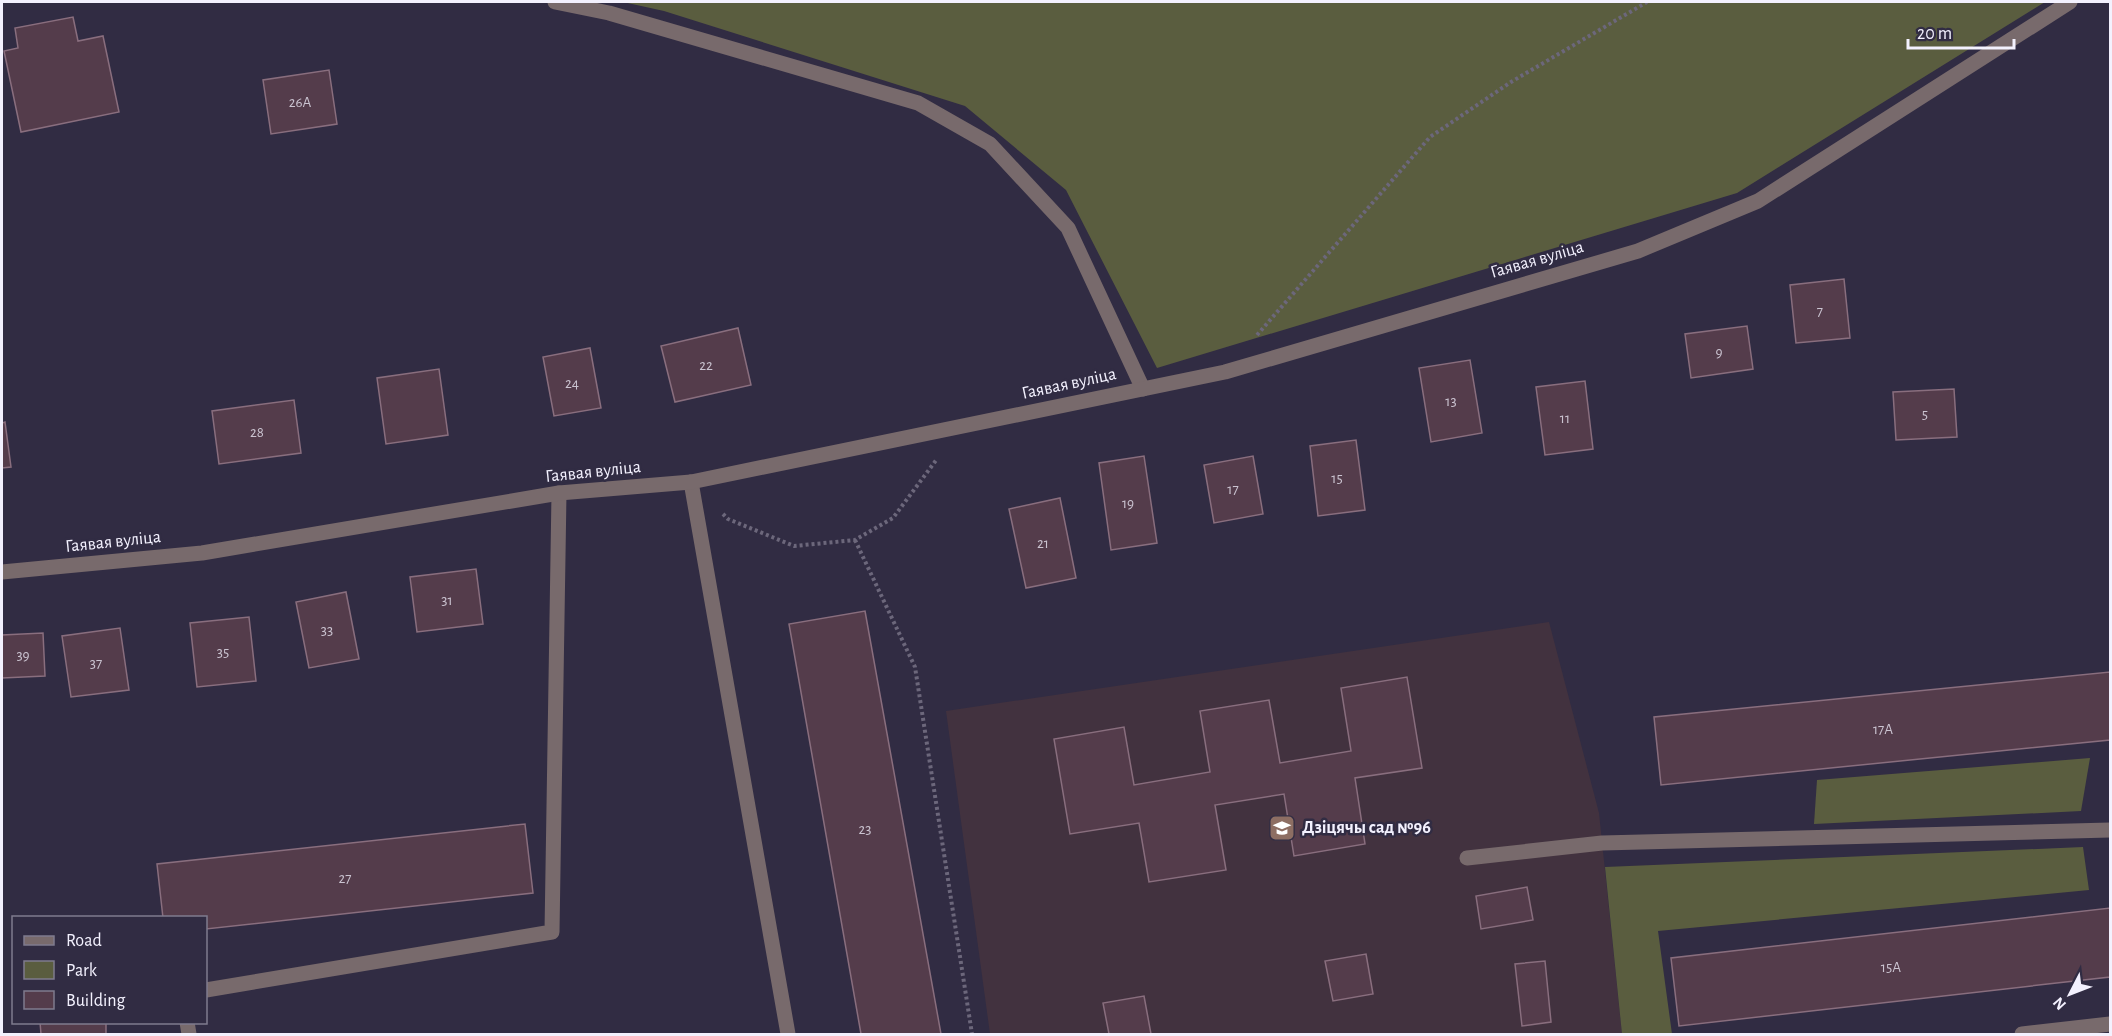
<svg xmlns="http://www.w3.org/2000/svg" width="2112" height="1036" font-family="'Alegreya Sans',sans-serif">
<rect width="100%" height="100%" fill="#312c43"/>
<!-- education -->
<polygon fill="#42323f" points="1549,622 1599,813 1622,1034 990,1034 946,711"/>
<!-- green -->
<g fill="#5a5d3f">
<polygon points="623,2 2045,2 1737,193 1157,368 1066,190 965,106 664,11"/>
<polygon points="2090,758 2081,811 1814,824 1817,780"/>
<polygon points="2083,847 2089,890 1658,931 1672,1034 1622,1034 1605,867"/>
</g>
<!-- building -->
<g fill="#543c4b" stroke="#896e7e" stroke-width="1.5">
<polygon points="73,17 78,41 103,36 119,112 21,132 4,51 18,48 15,28"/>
<polygon points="329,70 337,124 271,134 263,80"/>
<polygon points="1844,279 1850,338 1796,343 1790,285"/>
<polygon points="1747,326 1753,369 1691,378 1685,334"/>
<polygon points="738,328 751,385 675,402 661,346"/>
<polygon points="590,348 601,408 554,416 543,357"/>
<polygon points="1470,360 1482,433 1431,442 1419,368"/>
<polygon points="439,369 448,435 386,444 377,378"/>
<polygon points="1585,381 1593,449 1545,455 1536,387"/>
<polygon points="1954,389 1957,437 1896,440 1893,392"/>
<polygon points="294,400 301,453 219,464 212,411"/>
<polygon points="5,422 11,467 2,468 2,423"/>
<polygon points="1356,440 1365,510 1318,516 1310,446"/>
<polygon points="1144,456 1157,543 1111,550 1099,463"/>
<polygon points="1253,456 1263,514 1214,523 1204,465"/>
<polygon points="1060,498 1076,578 1026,588 1009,509"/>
<polygon points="476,569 483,624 417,632 410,577"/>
<polygon points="346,592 359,659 309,668 296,602"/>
<polygon points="865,611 941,1034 861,1034 789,624"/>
<polygon points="249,617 256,681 197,687 190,623"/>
<polygon points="120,628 129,690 71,697 62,636"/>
<polygon points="43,633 45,676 2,678 2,635"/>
<polygon points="2110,672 2110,740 1661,785 1654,717"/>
<polygon points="1407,677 1422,768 1355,778 1365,844 1294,856 1284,794 1215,805 1226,870 1149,882 1139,823 1070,834 1054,739 1124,727 1134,785 1210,772 1200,711 1269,700 1280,763 1351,751 1341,688"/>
<polygon points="525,824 533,893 206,929 206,918 163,918 157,864"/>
<polygon points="1527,887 1533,920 1481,929 1476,896"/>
<polygon points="2110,908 2110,977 1679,1026 1671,958"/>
<polygon points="1366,954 1373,994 1333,1001 1325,961"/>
<polygon points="1545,961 1551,1022 1522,1026 1515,964"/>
<polygon points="1144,996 1151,1034 1109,1034 1103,1003"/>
<polygon points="40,1022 106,1022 106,1034 41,1034"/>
</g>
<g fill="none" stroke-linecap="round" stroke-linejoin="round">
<!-- path -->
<g stroke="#6c677b" stroke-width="4" stroke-dasharray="3 3" stroke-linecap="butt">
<polyline points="1257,335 1430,137 1511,82 1647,2"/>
<polyline points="723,514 728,519 794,546 855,540 893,518 937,459"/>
<polyline points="855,540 915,667 972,1034"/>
</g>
<!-- service -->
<g stroke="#786a6c" stroke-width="15">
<polyline points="691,482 788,1034"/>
<polyline points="1467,858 1602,843 2110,830"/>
<polyline points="206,990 552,932 559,493"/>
<polyline points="187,1022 189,1034"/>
<polyline points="2022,1034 2110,1024"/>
</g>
<!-- minor -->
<g stroke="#786a6c" stroke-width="15">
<polyline points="555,2 609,13 918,103 990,144 1068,228 1143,389"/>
<polyline points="2,572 202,553 559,493 691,482 1225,372 1638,251 1758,201 2070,2"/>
</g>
</g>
<!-- icons -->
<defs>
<g id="school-square" transform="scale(1.35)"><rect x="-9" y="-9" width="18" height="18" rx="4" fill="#8d6e63" stroke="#312c43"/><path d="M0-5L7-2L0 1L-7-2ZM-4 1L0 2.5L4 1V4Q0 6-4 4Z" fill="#fff"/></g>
</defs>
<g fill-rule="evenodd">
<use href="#school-square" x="1282" y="828"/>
</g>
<g text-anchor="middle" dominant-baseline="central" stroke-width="5" stroke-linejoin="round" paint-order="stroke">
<!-- number labels -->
<g font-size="15" fill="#cbc4d1">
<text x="300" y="102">26А</text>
<text x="1820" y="311">7</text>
<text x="1719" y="352">9</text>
<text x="706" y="365">22</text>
<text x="572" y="383">24</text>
<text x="1451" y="401">13</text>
<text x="1925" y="414">5</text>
<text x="1565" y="418">11</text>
<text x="257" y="432">28</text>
<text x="1337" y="478">15</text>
<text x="1233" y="489">17</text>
<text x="1128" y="503">19</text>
<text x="1043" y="543">21</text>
<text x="447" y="600">31</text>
<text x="327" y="630">33</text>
<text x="223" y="652">35</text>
<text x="23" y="655">39</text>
<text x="96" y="663">37</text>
<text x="1883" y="729">17А</text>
<text x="865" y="829">23</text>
<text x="345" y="878">27</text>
<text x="1891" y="967">15А</text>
</g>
<!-- street labels -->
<g font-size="18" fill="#f3f1fe" stroke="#312c43">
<text transform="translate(1537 260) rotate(-16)">Гаявая вуліца</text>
<text transform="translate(1069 384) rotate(-12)">Гаявая вуліца</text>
<text transform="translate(593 472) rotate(-6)">Гаявая вуліца</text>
<text transform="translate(113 542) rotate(-6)">Гаявая вуліца</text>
</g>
<!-- poi labels -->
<g font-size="18" font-weight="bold" fill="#f3f1fe" stroke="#312c43" text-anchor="start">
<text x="1302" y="828">Дзіцячы сад №96</text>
</g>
</g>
<!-- border -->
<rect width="2112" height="1036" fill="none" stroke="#f3f1fe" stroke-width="6"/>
<!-- legend -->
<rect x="12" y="916" width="195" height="108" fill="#312c43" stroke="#7f7b8e" stroke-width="1.5"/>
<rect x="24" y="936" width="30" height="9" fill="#786a6c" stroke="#7f7b8e" stroke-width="1.5"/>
<text x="66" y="946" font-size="18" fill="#f3f1fe">Road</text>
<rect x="24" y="961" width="30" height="18" fill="#5a5d3f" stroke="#7f7b8e" stroke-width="1.5"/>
<text x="66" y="976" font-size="18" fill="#f3f1fe">Park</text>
<rect x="24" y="991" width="30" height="18" fill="#543c4b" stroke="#7f7b8e" stroke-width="1.5"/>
<text x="66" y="1006" font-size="18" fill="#f3f1fe">Building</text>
<!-- north arrow -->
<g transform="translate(2070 994) rotate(228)" stroke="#312c43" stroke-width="4.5" paint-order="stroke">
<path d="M0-4.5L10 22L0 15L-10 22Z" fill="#f3f1fe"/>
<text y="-9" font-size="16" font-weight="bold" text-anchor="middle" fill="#f3f1fe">N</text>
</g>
<!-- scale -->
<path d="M1908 39v9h106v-9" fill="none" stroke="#f3f1fe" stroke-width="3"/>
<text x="1917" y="39" font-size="18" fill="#f3f1fe" stroke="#312c43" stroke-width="4.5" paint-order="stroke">20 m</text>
</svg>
